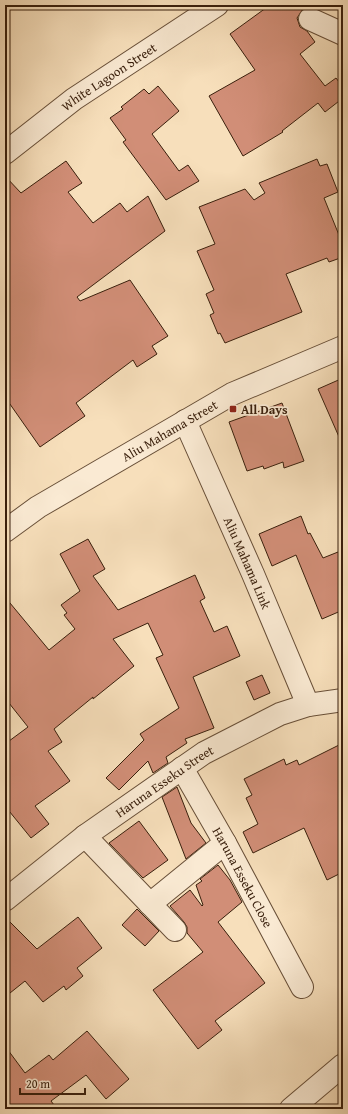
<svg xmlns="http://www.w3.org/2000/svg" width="348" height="1114" font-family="'Gentium Book Plus',serif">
<rect width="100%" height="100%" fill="#f7dfbb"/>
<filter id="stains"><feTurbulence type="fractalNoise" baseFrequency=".005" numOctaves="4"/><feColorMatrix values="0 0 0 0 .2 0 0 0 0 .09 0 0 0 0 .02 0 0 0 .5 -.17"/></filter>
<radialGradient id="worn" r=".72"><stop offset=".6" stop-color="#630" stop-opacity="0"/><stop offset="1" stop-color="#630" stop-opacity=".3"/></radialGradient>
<!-- building -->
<g fill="#d18e77" stroke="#391f0c">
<polygon points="270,5 316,5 313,7 308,7 303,9 297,18 300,27 307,31 315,42 300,54 325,86 336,78 343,87 343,98 325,112 318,103 282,131 283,132 243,156 209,96 255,70 230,34"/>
<polygon points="158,86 179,111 152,134 179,171 188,165 199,181 166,200 123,142 126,140 110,118 123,109 121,107 144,89 149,94"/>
<polygon points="317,159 320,166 327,164 338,192 324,198 343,245 343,257 329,262 327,258 286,274 302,312 225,343 220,333 218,334 210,315 214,313 206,294 214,290 197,251 215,244 199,207 245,189 254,200 265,193 259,183"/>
<polygon points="66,161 82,183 68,192 93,223 120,203 127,212 148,196 165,231 77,297 80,301 130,280 168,336 152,346 157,354 137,367 133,360 76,403 85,416 40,447 5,397 5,176 21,193"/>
<polygon points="343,378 343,446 318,389"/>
<polygon points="282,403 304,461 284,468 283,462 264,469 263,466 247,471 229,422"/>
<polygon points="301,516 308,534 310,533 323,558 343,550 343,610 322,619 296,555 272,566 259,534"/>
<polygon points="88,539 105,569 93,576 118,610 195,575 205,598 200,601 214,632 227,626 240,656 193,677 214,728 185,739 187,743 166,757 168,763 153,773 148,761 119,790 106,778 144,740 140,734 179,708 156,658 163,655 148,623 113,639 134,666 93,699 93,697 54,729 62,742 48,751 70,781 35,806 49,824 31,838 5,806 5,744 28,727 5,698 5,597 49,650 75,629 64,615 67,613 61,605 80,591 60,554"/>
<polygon points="262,675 270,693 254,700 246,682"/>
<polygon points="343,743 343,872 327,880 304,828 253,853 243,832 258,824 246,798 252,795 244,779 284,759 286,765 297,760 299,765"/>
<polygon points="177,787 191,823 206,843 186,859 162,797"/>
<polygon points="139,821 168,860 143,878 109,843"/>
<polygon points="218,865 230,880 242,902 218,922 265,983 215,1021 222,1030 198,1049 153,990 203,952 187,933 187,927 184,922 170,906 190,890 202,906 203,905 196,885 202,881 200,879"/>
<polygon points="137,909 159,931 145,946 122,925"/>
<polygon points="5,917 37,949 78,917 102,948 77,968 83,976 66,990 64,986 43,1002 25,981 5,997"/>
<polygon points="87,1031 129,1079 106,1099 86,1075 51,1101 57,1109 5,1109 5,1046 25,1073 49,1055 53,1060"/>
</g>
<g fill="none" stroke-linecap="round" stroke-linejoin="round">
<!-- minor casing -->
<g stroke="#684f38" stroke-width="24">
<g id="minor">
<polyline points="310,19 343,34"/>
<path id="s1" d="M5,153L74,99L217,5"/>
<path id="s2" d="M185,421L253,574L308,705"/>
<path id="s3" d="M5,531L38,507L232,394L343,347"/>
<path id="s4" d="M182,768L225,843L302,987"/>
<polyline points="85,836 175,930"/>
<path id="s5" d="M5,900L85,836L204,753L280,714L308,705L343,700"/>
<polyline points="150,904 225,843"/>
<polyline points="291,1109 343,1065"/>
</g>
</g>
<!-- minor -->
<use href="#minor" stroke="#faead3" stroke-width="22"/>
</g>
<!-- markers -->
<rect fill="#8f2418" stroke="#faead3" stroke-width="1.5" x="229" y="405" width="8" height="8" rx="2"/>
<g text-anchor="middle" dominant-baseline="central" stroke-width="3.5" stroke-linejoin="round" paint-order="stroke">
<!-- street labels -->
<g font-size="13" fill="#391f0c" stroke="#faead3">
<text stroke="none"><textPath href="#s1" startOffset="129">White Lagoon Street</textPath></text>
<text stroke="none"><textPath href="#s3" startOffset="193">Aliu Mahama Street</textPath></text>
<text stroke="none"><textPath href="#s2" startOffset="155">Aliu Mahama Link</textPath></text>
<text stroke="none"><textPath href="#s5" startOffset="199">Haruna Esseku Street</textPath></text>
<text stroke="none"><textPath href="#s4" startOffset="125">Haruna Esseku Close</textPath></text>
</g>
<!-- poi labels -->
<g font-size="13" font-weight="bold" fill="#391f0c" stroke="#faead3" text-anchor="start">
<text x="241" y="409">All Days</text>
</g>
</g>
<!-- margin -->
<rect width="348" height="1114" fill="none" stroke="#f7dfbb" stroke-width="20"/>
<rect x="6" y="6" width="336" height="1102" fill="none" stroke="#391f0c" stroke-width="2"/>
<rect x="10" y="10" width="328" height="1094" fill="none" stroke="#391f0c"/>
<!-- scale -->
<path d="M20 1088v6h65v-6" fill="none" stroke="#391f0c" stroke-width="2"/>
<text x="26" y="1088" font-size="12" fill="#391f0c" stroke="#faead3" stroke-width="3" paint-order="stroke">20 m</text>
<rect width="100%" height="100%" filter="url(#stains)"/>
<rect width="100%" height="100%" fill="url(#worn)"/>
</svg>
